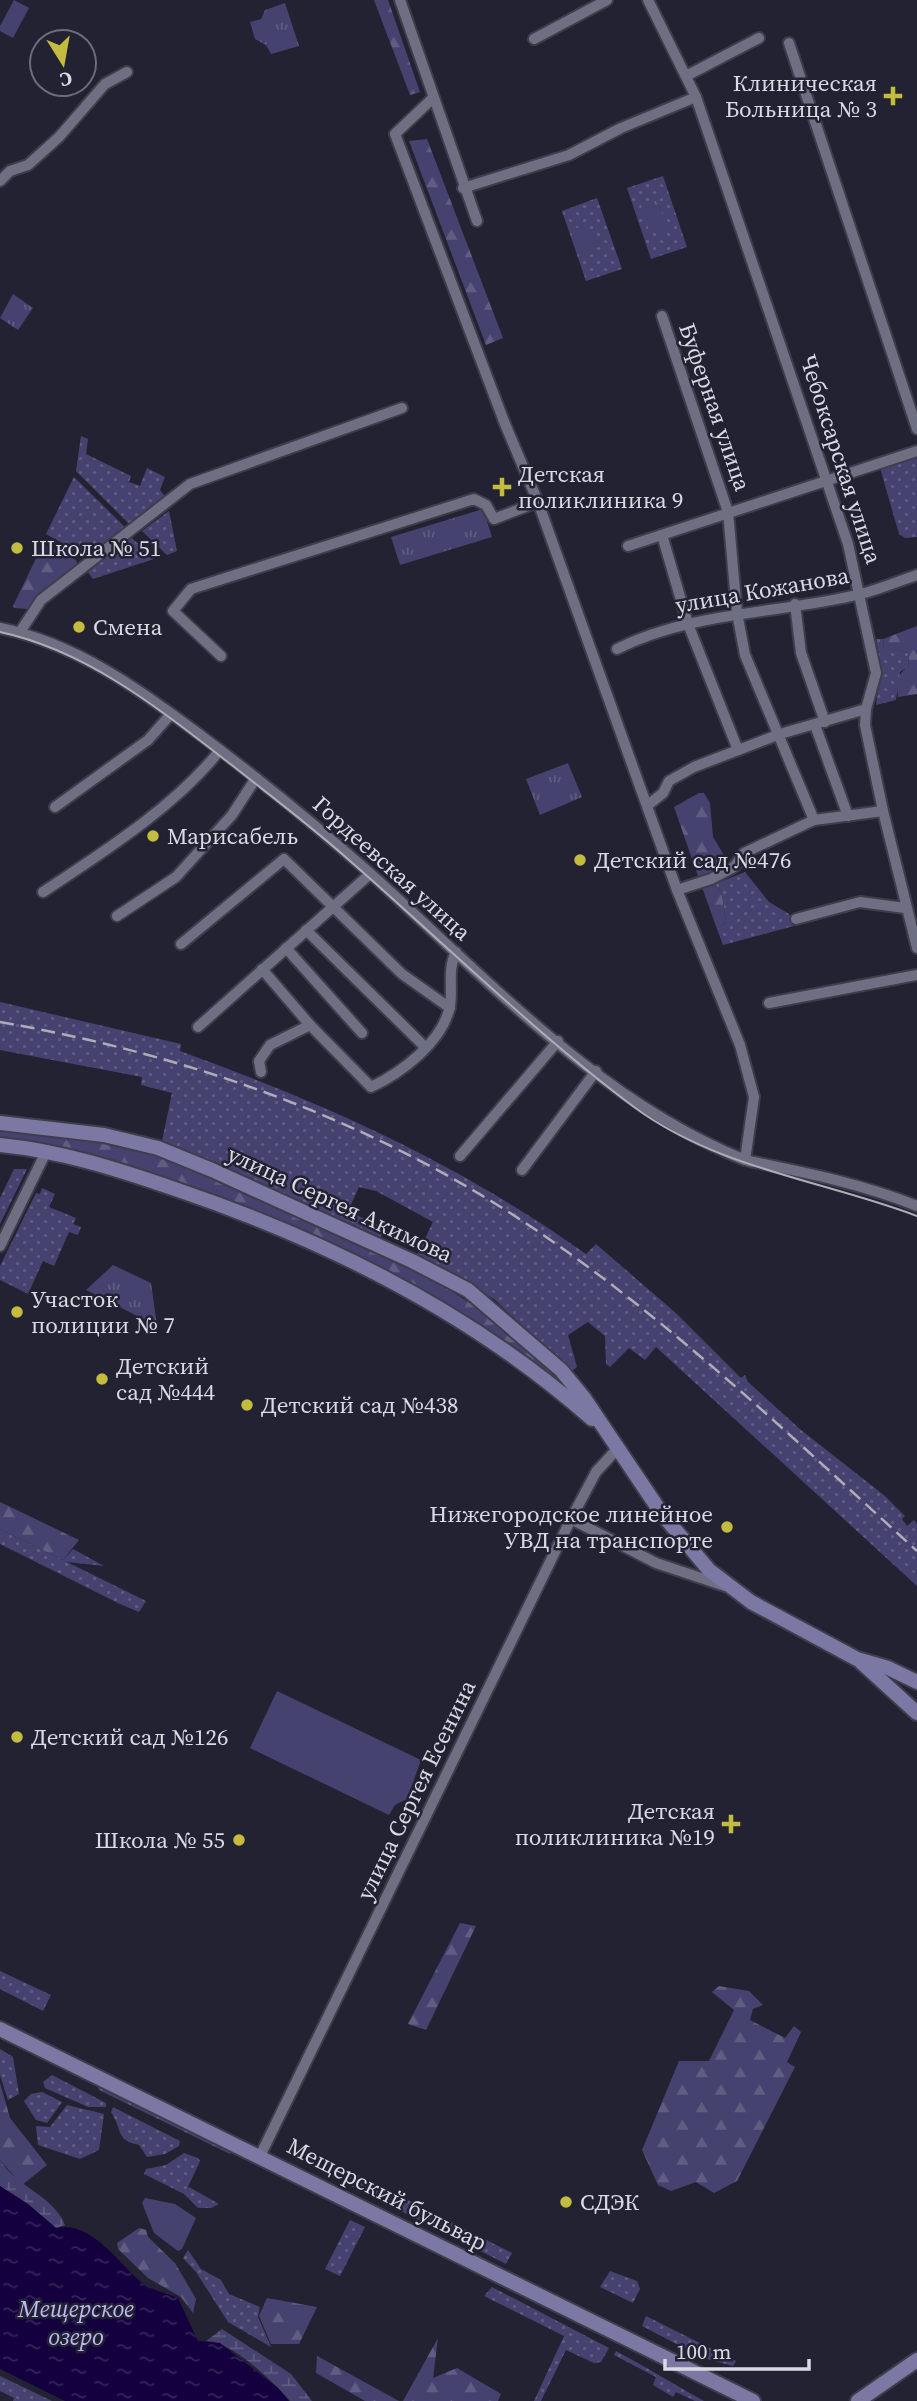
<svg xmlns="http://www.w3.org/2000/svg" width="917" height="2401" font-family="'Source Serif 4',serif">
<defs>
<pattern id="grass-dots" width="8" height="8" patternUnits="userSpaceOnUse" patternTransform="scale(1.75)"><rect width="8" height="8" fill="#46426f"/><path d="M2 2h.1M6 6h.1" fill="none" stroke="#605d83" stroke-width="1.8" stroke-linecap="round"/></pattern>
<pattern id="forest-firs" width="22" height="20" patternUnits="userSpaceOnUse" patternTransform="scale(1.75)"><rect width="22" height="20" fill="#46426f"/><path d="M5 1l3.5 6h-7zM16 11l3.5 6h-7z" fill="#605d83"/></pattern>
<pattern id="wetland-marsh" width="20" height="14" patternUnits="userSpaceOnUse" patternTransform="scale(1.75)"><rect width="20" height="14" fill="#46426f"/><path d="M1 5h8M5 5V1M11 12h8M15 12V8" fill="none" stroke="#605d83"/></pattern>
<pattern id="park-tufts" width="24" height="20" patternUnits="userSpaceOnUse" patternTransform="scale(1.75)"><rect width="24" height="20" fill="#46426f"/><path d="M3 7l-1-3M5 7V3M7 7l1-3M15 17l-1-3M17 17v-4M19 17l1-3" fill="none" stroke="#605d83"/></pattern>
<pattern id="water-ripples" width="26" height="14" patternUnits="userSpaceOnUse" patternTransform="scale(1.75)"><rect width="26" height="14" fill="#14003f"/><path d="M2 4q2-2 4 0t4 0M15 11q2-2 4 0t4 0" fill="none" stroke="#36255b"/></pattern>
</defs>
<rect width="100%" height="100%" fill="#232233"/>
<!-- grass -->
<g fill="url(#grass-dots)">
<polygon points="663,176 687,247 651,259 627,188"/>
<polygon points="597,198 622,269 586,281 562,211"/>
<polygon points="81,436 88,439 86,454 131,476 129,482 140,486 147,468 165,477 160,490 167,499 132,527 76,471"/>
<polygon points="917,458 917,537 905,538 899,534 880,468"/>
<polygon points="74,477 128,530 90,559 46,534"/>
<polygon points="169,511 177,551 167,555 142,531"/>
<polygon points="132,538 154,559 93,579 87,571"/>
<polygon points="876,639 883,639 884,650 896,649 908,653 909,666 900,672 896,700 876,705 881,668"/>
<polygon points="745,872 769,902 789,914 794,926 723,945 717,929 726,923 722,894 715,884"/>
<path d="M0,1002L181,1044L180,1051C330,1106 454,1161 586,1254L596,1244L677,1314L741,1378L745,1375L748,1382L801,1430L885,1496L905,1516L902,1519L907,1526L914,1520L917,1524V1586L656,1347L645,1360L629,1348L610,1367L606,1364L605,1336L588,1322L568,1335L577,1367L571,1372L494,1299L416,1257L433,1222L376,1191L359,1187L348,1211L384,1228L380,1239L162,1141L172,1093L141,1085L142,1077L0,1050Z"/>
<polygon points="14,1169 27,1169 0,1224 0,1198"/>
<polygon points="42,1188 55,1194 49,1207 76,1218 73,1224 81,1227 78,1235 69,1232 54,1266 43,1261 28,1294 0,1280 0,1266 36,1193 40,1194"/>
<polygon points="0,1529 63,1560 73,1549 104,1566 67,1562 146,1601 139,1612 120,1604 0,1544"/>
<polygon points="0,1971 51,1995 43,2011 0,1989"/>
<polygon points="0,2049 13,2057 19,2094 8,2100 0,2075"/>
<polygon points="52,2075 106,2103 106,2107 88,2107 45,2088 43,2082"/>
<polygon points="97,2082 233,2151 230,2154 99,2090"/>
<polygon points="42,2092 62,2102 47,2123 36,2120 24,2101 31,2094"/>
<polygon points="67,2105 104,2114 99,2150 80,2159 38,2145 36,2126 50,2127"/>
<path d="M113,2107L180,2141L179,2146L165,2154L147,2157L139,2145C115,2140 123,2130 111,2112Z"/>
<polygon points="301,2146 512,2253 506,2264 286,2153 291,2147"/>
<polygon points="184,2153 198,2158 200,2161 186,2191 189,2187 219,2204 211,2208 198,2208 184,2194 144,2174 146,2169 166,2165"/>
<polygon points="350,2220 365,2227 340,2276 325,2269"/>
<polygon points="188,2250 201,2269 221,2280 229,2294 260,2307 258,2317 271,2347 228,2322 196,2272 183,2258"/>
<polygon points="610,2271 637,2281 640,2289 633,2303 600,2287"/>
<polygon points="492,2287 609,2348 601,2362 594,2363 566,2350 541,2401 534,2401 564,2336 484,2296"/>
<polygon points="646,2316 736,2361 733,2366 703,2358 642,2326"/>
<path d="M616,2351C646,2367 675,2385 704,2401H695L676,2392L673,2397L653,2385L656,2377L614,2355Z"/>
<polygon points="0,2376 52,2401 13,2401 14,2398 0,2391"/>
</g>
<!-- forest -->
<g fill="url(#forest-firs)">
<polygon points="374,0 388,0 420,92 410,95"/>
<polygon points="427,139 503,338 486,345 409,141"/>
<polygon points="43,544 76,560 78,566 28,609 14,608 13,606"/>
<path d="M917,626V694L898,697C897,682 896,675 909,666L908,653L896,649L884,651L883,639Z"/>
<polygon points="699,793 704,793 710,803 713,837 730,865 699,879 674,807"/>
<polygon points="715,884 722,894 726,923 717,929 702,887"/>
<polygon points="0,1128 103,1140 149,1151 205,1171 411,1266 486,1313 558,1373 552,1380 440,1304 104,1160 57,1147 0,1140"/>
<polygon points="0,1502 79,1540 63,1560 0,1529"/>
<polygon points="460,1923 476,1926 426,2030 408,2024"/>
<polygon points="719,1986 749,1991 763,2005 753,2009 750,2020 785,2038 794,2026 801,2032 787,2062 795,2067 737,2181 714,2193 696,2182 671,2191 658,2185 642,2150 679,2061 709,2061 734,2010 712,1992"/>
<polygon points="0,2083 10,2118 47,2165 22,2185 0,2160"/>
<polygon points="139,2228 146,2230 148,2237 175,2263 196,2299 193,2313 181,2297 148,2278 118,2249 117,2243"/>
<polygon points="267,2298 317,2307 299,2344 271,2344 259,2316"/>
<polygon points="438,2338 433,2378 457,2368 501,2394 498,2401 403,2401"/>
<polygon points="317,2356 399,2401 365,2401 316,2373"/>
</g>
<!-- wetland -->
<g fill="url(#wetland-marsh)">
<path d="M0,2160C18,2188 54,2196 65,2225L56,2228L28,2204L0,2186Z"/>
<path d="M222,2329L291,2374L312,2401H290C274,2382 230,2340 206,2341Z"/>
</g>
<!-- park -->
<g fill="url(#park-tufts)">
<polygon points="285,3 299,46 271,54 266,45 255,39 250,22 261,19 265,10"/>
<polygon points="658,200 667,228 650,234 641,206"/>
<polygon points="13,294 33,308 18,330 0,318"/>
<polygon points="483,509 492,537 400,565 391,537"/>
<polygon points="568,763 582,797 540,815 526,779"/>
<polygon points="113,1265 151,1283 157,1326 86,1290"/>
</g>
<!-- pitch -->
<g fill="#46426f">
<polygon points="14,0 29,8 13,38 0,31 0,26"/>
<polygon points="588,224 598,252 581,258 571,230"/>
<polygon points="277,1691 421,1760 407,1799 395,1805 389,1815 250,1748"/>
<polygon points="145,2198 175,2204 196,2218 182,2249 178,2251 154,2233 142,2203"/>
</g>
<!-- water -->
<path fill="url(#water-ripples)" d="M0,2186L28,2204L56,2228C90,2220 118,2262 141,2282C151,2290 166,2293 178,2298L198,2341L220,2343L278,2388L289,2401H65L0,2369Z"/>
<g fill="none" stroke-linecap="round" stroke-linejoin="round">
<!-- street casing -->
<g stroke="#3d3d4b" stroke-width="14">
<g id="street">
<polyline points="400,0 477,221"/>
<polyline points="648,0 696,97 848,544 876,673 866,709 865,725 883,811 917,948"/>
<polyline points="534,39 607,0"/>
<polyline points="789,43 917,429"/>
<polyline points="686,76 759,38"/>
<polyline points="0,181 10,171 28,165 59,137 105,84 127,72"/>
<polyline points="463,188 569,155 621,128 696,97"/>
<polyline points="662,316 728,512 737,613 745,655 814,820"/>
<polyline points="662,535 688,624 738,750"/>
<polyline points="628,546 917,451"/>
<polyline points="795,604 801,653 825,722"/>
<path d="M0,628C75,643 139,689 199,734C259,779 317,826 372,875C487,979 599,1101 745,1160L754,1097L740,1045L677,890L538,502L505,424L395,134L433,98"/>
<polyline points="20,632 41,600 190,484 402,408"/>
<path d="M617,649C693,611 779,614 861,594C880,589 899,581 917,575"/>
<polyline points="221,656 173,611 191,589 474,499 486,505 494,519 538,502"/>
<polyline points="815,725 848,816"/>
<polyline points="648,805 663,793 669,781 694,767 780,734 866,709"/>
<polyline points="55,807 148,740 171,714"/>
<polyline points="677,890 711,879 734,867 744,853 814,820 883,811"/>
<path d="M43,892C102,853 176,806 220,750"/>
<polyline points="117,916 176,877 232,815 256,778"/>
<polyline points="796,919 860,902 905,908"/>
<polyline points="306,930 425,1047"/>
<polyline points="181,944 284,859 402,974 450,1008"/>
<polyline points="286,948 362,1033"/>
<path d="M262,969L310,1025L371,1087C401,1073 443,1042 450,1006C453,988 447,970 456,952"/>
<polyline points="769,1003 917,975"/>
<polyline points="198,1027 370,874"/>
<polyline points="261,1072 259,1061 270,1045 310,1025"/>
<polyline points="460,1156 558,1041"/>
<path d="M749,1161C807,1173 862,1184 917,1206"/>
<polyline points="522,1170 596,1071"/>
<polyline points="0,1246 47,1150"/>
<polyline points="571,1519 656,1563 725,1586"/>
<polyline points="260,2156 571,1519 596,1472 618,1448"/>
</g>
</g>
<!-- secondary casing -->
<g stroke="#3d3d4b" stroke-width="18">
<g id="secondary">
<polyline points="0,1123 104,1135 158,1148 212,1170 412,1261 468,1290 561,1370 584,1398 662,1514 709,1570 751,1602 857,1659 888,1668 917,1682"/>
<path d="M0,1145C61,1151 117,1169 175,1189C326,1240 472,1313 592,1419"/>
<polyline points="861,1662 917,1713"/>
<polyline points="0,2029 753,2401"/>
<polyline points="858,2401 917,2360"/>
</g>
</g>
<!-- street -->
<use href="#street" stroke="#6f6f84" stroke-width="10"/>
<!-- secondary -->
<use href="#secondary" stroke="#7b79a3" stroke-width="14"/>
<!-- tram -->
<path stroke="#adadb9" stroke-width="2" d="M0,632C89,651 163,712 233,766C272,797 312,827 349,860C444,943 533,1031 634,1107C718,1169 822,1180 917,1216"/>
<!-- rail -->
<path stroke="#adadb9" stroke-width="2.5" stroke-dasharray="14 7" stroke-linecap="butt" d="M0,1022C190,1055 375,1121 536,1230C673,1323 795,1440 917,1551"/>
</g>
<!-- markers -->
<g fill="#c4bc3e" stroke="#232233" stroke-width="2.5">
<path d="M889.5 85.5h7v7h7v7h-7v7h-7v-7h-7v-7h7z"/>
<path d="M498.5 476.5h7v7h7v7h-7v7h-7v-7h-7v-7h7z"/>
<circle cx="17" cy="548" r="7"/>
<circle cx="79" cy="627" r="7"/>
<circle cx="153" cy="836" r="7"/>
<circle cx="580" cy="860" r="7"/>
<circle cx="17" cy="1312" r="7"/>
<circle cx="102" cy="1379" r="7"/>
<circle cx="247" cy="1405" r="7"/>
<circle cx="727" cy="1527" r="7"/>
<circle cx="17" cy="1737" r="7"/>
<path d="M727.5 1813.5h7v7h7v7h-7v7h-7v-7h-7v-7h7z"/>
<circle cx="239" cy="1840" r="7"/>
<circle cx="566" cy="2202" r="7"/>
</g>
<g text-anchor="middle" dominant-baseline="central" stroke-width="5" stroke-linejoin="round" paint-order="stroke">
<!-- poi labels -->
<g font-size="23" fill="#dadae5" stroke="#232233" text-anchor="start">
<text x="877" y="83" text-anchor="end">Клиническая<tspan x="877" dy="26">Больница № 3</tspan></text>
<text x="518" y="474">Детская<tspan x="518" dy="26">поликлиника 9</tspan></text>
<text x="31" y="548">Школа № 51</text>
<text x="93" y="627">Смена</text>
<text x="167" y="836">Марисабель</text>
<text x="594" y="860">Детский сад №476</text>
<text x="31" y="1299">Участок<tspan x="31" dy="26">полиции № 7</tspan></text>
<text x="116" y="1366">Детский<tspan x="116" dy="26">сад №444</tspan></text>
<text x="261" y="1405">Детский сад №438</text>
<text x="713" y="1514" text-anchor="end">Нижегородское линейное<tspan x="713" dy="26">УВД на транспорте</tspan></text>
<text x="31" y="1737">Детский сад №126</text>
<text x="715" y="1811" text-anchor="end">Детская<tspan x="715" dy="26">поликлиника №19</tspan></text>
<text x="225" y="1840" text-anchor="end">Школа № 55</text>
<text x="580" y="2202">СДЭК</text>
</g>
<!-- street labels -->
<g font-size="23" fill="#dadae5" stroke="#232233">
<text transform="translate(715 407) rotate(71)">Буферная улица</text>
<text transform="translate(841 459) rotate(72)">Чебоксарская улица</text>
<text transform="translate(762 590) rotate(-10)">улица Кожанова</text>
<text transform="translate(392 868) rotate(42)">Гордеевская улица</text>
<text transform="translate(340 1204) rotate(25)">улица Сергея Акимова</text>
<text transform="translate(416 1790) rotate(-64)">улица Сергея Есенина</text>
<text transform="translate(387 2194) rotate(27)">Мещерский бульвар</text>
</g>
<!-- water labels -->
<g font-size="24" font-style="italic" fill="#bcbaf5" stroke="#232233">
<text x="76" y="2308">Мещерское<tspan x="76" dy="28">озеро</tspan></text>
</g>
</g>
<!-- north arrow -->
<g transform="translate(63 63) rotate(169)"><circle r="33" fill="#232233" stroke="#6c6c7a" stroke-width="2"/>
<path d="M0-5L12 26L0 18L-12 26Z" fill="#c4bc3e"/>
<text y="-10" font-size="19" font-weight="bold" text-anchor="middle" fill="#dadae5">С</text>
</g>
<!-- scale -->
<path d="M665 2359v10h144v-10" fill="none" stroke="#dadae5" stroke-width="3.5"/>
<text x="676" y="2359" font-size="21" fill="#dadae5" stroke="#232233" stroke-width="5" paint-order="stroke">100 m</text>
</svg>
